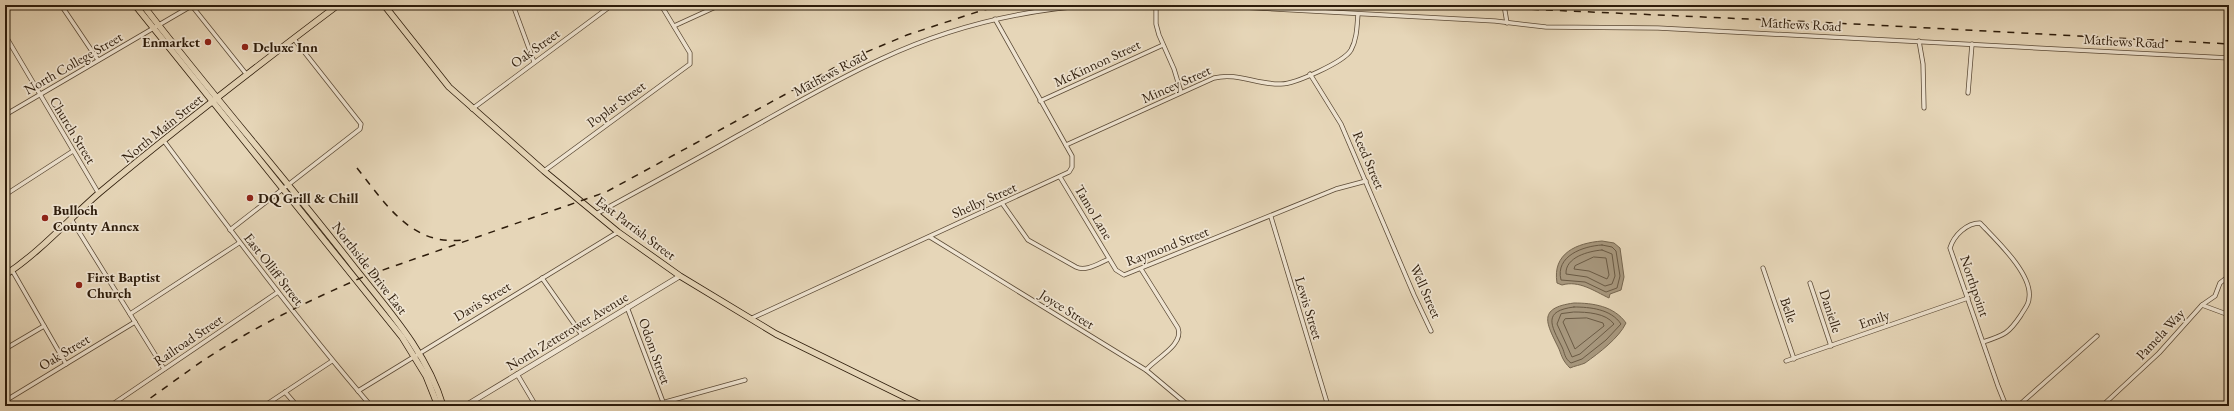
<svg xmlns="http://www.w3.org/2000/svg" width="2234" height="411" font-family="'EB Garamond',serif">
<rect width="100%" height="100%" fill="#e6d6b8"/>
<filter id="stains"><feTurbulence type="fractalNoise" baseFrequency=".005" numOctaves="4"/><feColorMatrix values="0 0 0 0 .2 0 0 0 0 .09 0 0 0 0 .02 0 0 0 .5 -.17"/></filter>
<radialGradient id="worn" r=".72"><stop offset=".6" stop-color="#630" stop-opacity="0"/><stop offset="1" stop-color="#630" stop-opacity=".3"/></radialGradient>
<!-- water -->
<g fill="#a7977d" stroke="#76664f">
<path d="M1602,241L1614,243L1620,248L1624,277L1621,290L1610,294L1609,298C1594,291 1579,280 1562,285L1557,283C1552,253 1577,243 1602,241Z"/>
<path d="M1574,303C1593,303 1614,306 1626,323C1619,338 1599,353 1585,363C1581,365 1574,366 1570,368C1563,361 1562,357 1559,349C1547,324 1536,308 1574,303Z"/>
</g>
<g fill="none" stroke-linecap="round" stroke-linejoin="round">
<!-- shore -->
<g stroke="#6a5a44" stroke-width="1">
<path d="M1602,245L1612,247L1616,251L1620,276L1617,288L1606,292L1585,282L1561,280C1555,256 1583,246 1602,245Z"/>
<path d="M1602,250L1612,254L1615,276L1612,284L1605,286L1587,277L1566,274C1565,257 1589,251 1602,250Z"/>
<polygon points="1594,257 1606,258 1609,275 1607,279 1589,271 1574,269 1575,266"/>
<path d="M1574,307C1590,307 1611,309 1621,324L1606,340L1582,359L1571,363C1564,358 1565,353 1562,347C1551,325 1542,311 1574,307Z"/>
<path d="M1574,312C1587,312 1606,313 1614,324L1580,354L1572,357L1557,324L1561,314Z"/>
<polygon points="1587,318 1603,323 1604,326 1575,349 1563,322 1565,319"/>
</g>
<!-- minor casing -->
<g stroke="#5b4a36" stroke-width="5">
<g id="minor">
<polyline points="61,5 98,60"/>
<polyline points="513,5 534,62"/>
<polyline points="1156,5 1156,24 1159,35 1174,69 1181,92"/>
<polyline points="1204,5 1495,21 1546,27 1658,28 2229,58"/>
<polyline points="1504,5 1507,23"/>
<polyline points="192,6 247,75"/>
<polyline points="674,26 720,5"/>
<polyline points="5,35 99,194"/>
<polyline points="1919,41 1923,64 1924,108"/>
<polyline points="1310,74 1341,124 1414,295 1431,331"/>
<polyline points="1968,93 1972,44"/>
<polyline points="1040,101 1163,45"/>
<polyline points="472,109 612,5"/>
<polyline points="5,115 193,5"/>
<path d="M164,141C231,231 298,321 371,406"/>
<path d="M1066,145L1214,78C1237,72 1258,85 1281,84C1295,84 1344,62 1351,50C1357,39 1357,26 1358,14"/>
<polyline points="544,171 690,64 690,53 661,5"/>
<polyline points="1060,177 1116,270 1124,275 1336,189 1366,181"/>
<polyline points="5,195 73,151"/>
<path d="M1002,203L1028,240L1076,267C1086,272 1099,263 1109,259"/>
<path d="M596,214C643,188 690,163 737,136C784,110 831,82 881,59C947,28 1021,10 1094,5"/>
<polyline points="1271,217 1328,406"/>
<polyline points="71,219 164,369"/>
<polyline points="230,230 360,129 361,124 294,39"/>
<polyline points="930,237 1146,370 1189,406"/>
<polyline points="1763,268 1794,359"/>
<path d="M1141,269L1178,328C1184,345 1156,358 1146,370"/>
<polyline points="12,270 66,364"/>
<polyline points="542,278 582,335"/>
<polyline points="1810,283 1831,346"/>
<polyline points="2202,305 2229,315"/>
<polyline points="627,307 663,402"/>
<polyline points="130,314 239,243"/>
<polyline points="750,319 1069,172 1072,167 1072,156 995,19"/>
<path d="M1983,342C2005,335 2009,333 2021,315C2024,309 2029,305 2029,298C2033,274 1995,239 1980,223C1967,223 1954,235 1950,248L1998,386L2006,406"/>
<polyline points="5,349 44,326"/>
<polyline points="1786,361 1968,298"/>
<polyline points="517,374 536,406"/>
<polyline points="358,391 618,232"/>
<polyline points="285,392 297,406"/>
<polyline points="5,401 135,322"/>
<polyline points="110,406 278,292"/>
<polyline points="264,406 332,361"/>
<polyline points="651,406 745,380"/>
<polyline points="2018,406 2097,336"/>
<polyline points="2102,406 2159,353 2202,305 2215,296 2220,283 2229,276"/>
</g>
</g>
<!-- tertiary casing -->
<g stroke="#5b4a36" stroke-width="6">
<polyline id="tertiary" points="465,406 680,276"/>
</g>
<!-- primary casing -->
<g stroke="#2d1c0b" stroke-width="7">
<g id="primary">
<polyline points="135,5 402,337 426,376 438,406"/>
<path d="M143,5C211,94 285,178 354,267C388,310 427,352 443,406"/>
<polyline points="384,5 449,87 544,171 618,232 680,276 776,334 923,406"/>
<path d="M5,275C40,252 68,220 99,193C177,128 257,66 338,5"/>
</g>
</g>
<!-- minor -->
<use href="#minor" stroke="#efe4d1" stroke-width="3.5"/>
<!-- tertiary -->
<use href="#tertiary" stroke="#efe4d1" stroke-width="4.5"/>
<!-- primary -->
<use href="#primary" stroke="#e6d6b8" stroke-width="5.5"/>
<!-- rail -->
<g stroke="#2d1c0b" stroke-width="1.5" stroke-dasharray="7 7" stroke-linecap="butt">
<polyline points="1434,5 1816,22 2229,44"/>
<path d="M357,168C385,203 411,246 462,240"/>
<path d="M139,406C161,391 182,375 204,360C254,327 308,301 363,277L606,192L852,58L907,35L983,10L1006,5"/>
</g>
</g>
<!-- markers -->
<g fill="#8f2418" stroke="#efe4d1" stroke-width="1.5">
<circle cx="208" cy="42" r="4"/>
<circle cx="245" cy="47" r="4"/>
<circle cx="250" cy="198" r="4"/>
<circle cx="45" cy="218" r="4"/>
<circle cx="79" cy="285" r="4"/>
</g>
<g text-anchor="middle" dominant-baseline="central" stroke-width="3.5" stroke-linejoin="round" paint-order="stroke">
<!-- street labels -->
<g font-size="14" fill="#2d1c0b" stroke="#efe4d1">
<text transform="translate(1801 24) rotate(3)">Mathews Road</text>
<text transform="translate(2124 41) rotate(3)">Mathews Road</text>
<text transform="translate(535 48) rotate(-36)">Oak Street</text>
<text transform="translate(73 63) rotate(-30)">North College Street</text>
<text transform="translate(1097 63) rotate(-25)">McKinnon Street</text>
<text transform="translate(830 73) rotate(-28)">Mathews Road</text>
<text transform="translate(1176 84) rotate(-24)">Mincey Street</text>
<text transform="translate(616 104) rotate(-36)">Poplar Street</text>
<text transform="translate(162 128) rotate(-39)">North Main Street</text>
<text transform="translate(73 130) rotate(59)">Church Street</text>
<text transform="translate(1369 160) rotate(67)">Reed Street</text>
<text transform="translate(984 200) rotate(-24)">Shelby Street</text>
<text transform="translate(1094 212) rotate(59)">Tamo Lane</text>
<text transform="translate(636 228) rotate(37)">East Parrish Street</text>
<text transform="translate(1167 246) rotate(-21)">Raymond Street</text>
<text transform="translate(370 268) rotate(52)">Northside Drive East</text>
<text transform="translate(274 269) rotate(52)">East Olliff Street</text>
<text transform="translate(1975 286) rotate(71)">Northpoint</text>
<text transform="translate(1426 291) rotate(66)">Well Street</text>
<text transform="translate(482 301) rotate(-31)">Davis Street</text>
<text transform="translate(1309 308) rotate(73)">Lewis Street</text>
<text transform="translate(1067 309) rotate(32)">Joyce Street</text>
<text transform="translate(1789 310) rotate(71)">Belle</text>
<text transform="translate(1831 311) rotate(72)">Danielle</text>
<text transform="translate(1874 319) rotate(-19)">Emily</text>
<text transform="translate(567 331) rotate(-31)">North Zetterower Avenue</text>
<text transform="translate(2160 334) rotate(-47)">Pamela Way</text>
<text transform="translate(188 340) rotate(-34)">Railroad Street</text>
<text transform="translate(655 351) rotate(70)">Odom Street</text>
<text transform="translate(64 352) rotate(-31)">Oak Street</text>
</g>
<!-- poi labels -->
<g font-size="14" font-weight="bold" fill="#2d1c0b" stroke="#efe4d1" text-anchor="start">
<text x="200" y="42" text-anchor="end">Enmarket</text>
<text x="253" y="47">Deluxe Inn</text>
<text x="258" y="198">DQ Grill &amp; Chill</text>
<text x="53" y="210">Bulloch<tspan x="53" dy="16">County Annex</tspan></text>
<text x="87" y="277">First Baptist<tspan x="87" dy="16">Church</tspan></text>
</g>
</g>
<!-- margin -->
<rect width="2234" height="411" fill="none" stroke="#e6d6b8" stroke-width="20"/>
<rect x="6" y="6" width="2222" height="399" fill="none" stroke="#2d1c0b" stroke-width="2"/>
<rect x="10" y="10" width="2214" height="391" fill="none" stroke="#2d1c0b"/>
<rect width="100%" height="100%" filter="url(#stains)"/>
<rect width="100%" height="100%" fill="url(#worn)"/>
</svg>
